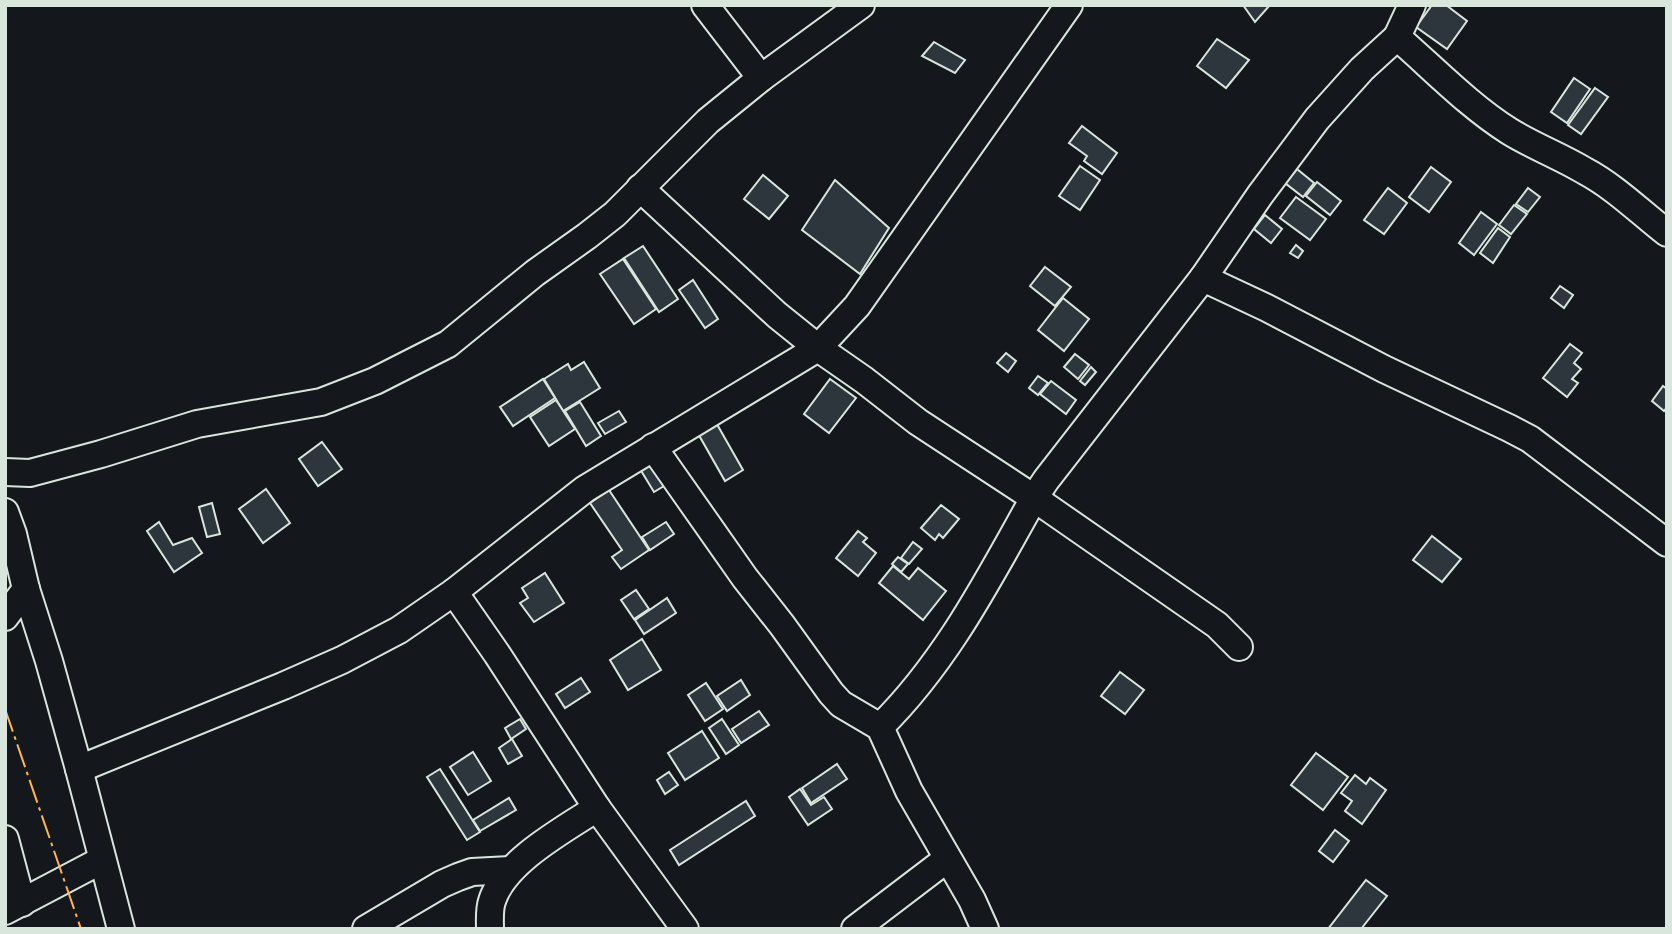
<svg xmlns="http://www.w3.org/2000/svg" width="1672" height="934" font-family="'Asap Condensed',sans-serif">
<rect width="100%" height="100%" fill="#14181c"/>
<!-- building -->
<g fill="#2c363c" stroke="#d8e6dc" stroke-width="2">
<polygon points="1243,5 1270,5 1255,22"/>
<polygon points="1432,5 1446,5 1467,21 1447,49 1416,27"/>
<polygon points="1217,39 1249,60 1226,88 1197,66"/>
<polygon points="934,42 965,60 955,73 922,56"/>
<polygon points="1574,78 1590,89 1567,123 1551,112"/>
<polygon points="1595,88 1608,97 1581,134 1568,125"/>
<polygon points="1082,126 1117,153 1102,174 1084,161 1087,156 1069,143"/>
<polygon points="1080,166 1100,180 1080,210 1059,196"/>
<polygon points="1431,167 1451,182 1429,212 1409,197"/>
<polygon points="1297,169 1314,183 1303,197 1285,183"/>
<polygon points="763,175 788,196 769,219 744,199"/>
<polygon points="835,180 889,228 860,274 802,230"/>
<polygon points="1317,182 1341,201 1330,215 1306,196"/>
<polygon points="1388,188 1407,203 1384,234 1364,220"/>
<polygon points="1528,188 1540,197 1528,212 1516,204"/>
<polygon points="1296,197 1326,219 1310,240 1280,218"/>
<polygon points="1514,205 1527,214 1511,234 1499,225"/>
<polygon points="1481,212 1497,224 1474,255 1459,243"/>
<polygon points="1265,215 1282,229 1271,243 1254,229"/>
<polygon points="1498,228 1510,237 1493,263 1480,253"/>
<polygon points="1296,245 1303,251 1298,258 1290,253"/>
<polygon points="643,246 678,299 659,312 624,258"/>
<polygon points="623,259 656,309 634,324 600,274"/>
<polygon points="1045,267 1071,287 1055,306 1030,286"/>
<polygon points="693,280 718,319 705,328 679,290"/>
<polygon points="1560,286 1573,295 1564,308 1551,298"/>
<polygon points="1063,298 1089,319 1064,351 1038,330"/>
<polygon points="1570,344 1582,353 1574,363 1581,369 1572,379 1578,383 1567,397 1543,378"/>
<polygon points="1006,353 1016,361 1008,372 997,363"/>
<polygon points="1075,354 1089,365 1078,379 1064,367"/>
<polygon points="584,362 600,388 563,411 544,379 568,364 571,370"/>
<polygon points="1091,367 1096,372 1085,385 1080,381"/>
<polygon points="1038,376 1048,383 1038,395 1029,388"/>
<polygon points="543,379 555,398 513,426 500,407"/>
<polygon points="830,379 856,398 829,433 804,414"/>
<polygon points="1051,381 1076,400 1066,414 1040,394"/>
<polygon points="1663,386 1667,389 1667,407 1664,411 1652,401"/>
<polygon points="556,400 575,429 549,446 530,417"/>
<polygon points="580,402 601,436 586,446 565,411"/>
<polygon points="619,411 626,422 605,434 598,423"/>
<polygon points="714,419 743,470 725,481 696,430"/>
<polygon points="322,442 342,469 318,486 299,459"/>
<polygon points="654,460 669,483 654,492 640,469"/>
<polygon points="266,489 290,523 263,543 239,509"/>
<polygon points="609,490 649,550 621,569 612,557 622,550 590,503"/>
<polygon points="212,503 220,534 207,537 199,507"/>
<polygon points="941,505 959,519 943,538 939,534 935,540 921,528"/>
<polygon points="159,522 173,545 192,538 202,553 174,572 147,531"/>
<polygon points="666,522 674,534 650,550 642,537"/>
<polygon points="858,531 867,538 863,542 876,553 858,576 836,558"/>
<polygon points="1432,536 1461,559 1442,582 1413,560"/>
<polygon points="913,542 922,549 909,564 901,558"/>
<polygon points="898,557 908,564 901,572 892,564"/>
<polygon points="893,566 909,579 918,568 946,591 923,620 879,583"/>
<polygon points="545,573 564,603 534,622 520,603 528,598 522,588"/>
<polygon points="636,590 649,609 634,619 621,600"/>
<polygon points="667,598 676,613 644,634 635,620"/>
<polygon points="642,639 661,670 628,690 610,660"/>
<polygon points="1120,672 1144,690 1125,714 1101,696"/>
<polygon points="581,678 590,692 565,708 556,694"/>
<polygon points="741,680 750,695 727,711 717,696"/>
<polygon points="706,683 723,709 705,721 688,695"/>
<polygon points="759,711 769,725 741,743 732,729"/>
<polygon points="520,719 526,729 511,739 505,728"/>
<polygon points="722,719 739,745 726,754 709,728"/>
<polygon points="702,731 719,758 685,780 668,753"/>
<polygon points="512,739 522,756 508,764 499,748"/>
<polygon points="473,752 491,781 468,795 450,767"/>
<polygon points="1316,753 1348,777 1323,810 1291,785"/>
<polygon points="837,764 847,779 811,803 802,788"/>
<polygon points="440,769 480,832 467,840 427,777"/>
<polygon points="669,772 678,785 665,794 657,780"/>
<polygon points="1355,775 1366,784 1370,778 1386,790 1362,824 1345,811 1352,801 1341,793"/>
<polygon points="800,789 811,805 824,797 832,809 808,825 789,797"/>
<polygon points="509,798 516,810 480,831 473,820"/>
<polygon points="746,801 755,816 679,865 670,850"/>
<polygon points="1335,830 1349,841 1333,862 1319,851"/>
<polygon points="1366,880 1387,896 1361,929 1328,929"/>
</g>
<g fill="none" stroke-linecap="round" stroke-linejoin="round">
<!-- minor casing -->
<g stroke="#d8e6dc" stroke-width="30">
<g id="minor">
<polyline points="705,5 761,78"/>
<path d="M1412,5L1397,37C1433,68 1468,105 1509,131C1533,146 1560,156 1585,171C1615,187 1640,212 1667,233"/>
<polyline points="640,188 777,315 818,348 864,380 918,422 1034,498 1217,625 1239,647"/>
<polyline points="1203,278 1267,308 1384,369 1509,428 1530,439 1667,543"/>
<polyline points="653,447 745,578 782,625 831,693 841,704 880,727 909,791 972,900 985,929"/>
<polyline points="5,472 30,473 101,454 197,424 321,402 375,381 448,344 535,273 587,236 615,214 708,121 761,78 861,5"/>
<polyline points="5,512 13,534 26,589 49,661 79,769 121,929"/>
<polyline points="454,592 497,654 597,808 685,929"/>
<polyline points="5,617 26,589"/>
<path d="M880,727C947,661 989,578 1034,498L1046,480L1203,278L1260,195L1317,119L1362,69L1397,37"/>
<polyline points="79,769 283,686 342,660 399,630 454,592 585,489 818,348 857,306 1069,5"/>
<polyline points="5,839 22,903"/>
<polyline points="5,911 102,860"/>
<polyline points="366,929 442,884 458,877 472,872 510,870"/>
<path d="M490,929C490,920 489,910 492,901C504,862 563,830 597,808"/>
<polyline points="855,929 947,859"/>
</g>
</g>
<!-- minor -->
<use href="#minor" stroke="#14181c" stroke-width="26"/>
<!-- power -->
<polyline stroke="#ffb74d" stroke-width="2" stroke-dasharray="24 5 3.5 5" stroke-linecap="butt" points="5,709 81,929"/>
</g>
<!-- border -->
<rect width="1672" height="934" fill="none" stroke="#d8e6dc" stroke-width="14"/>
</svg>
